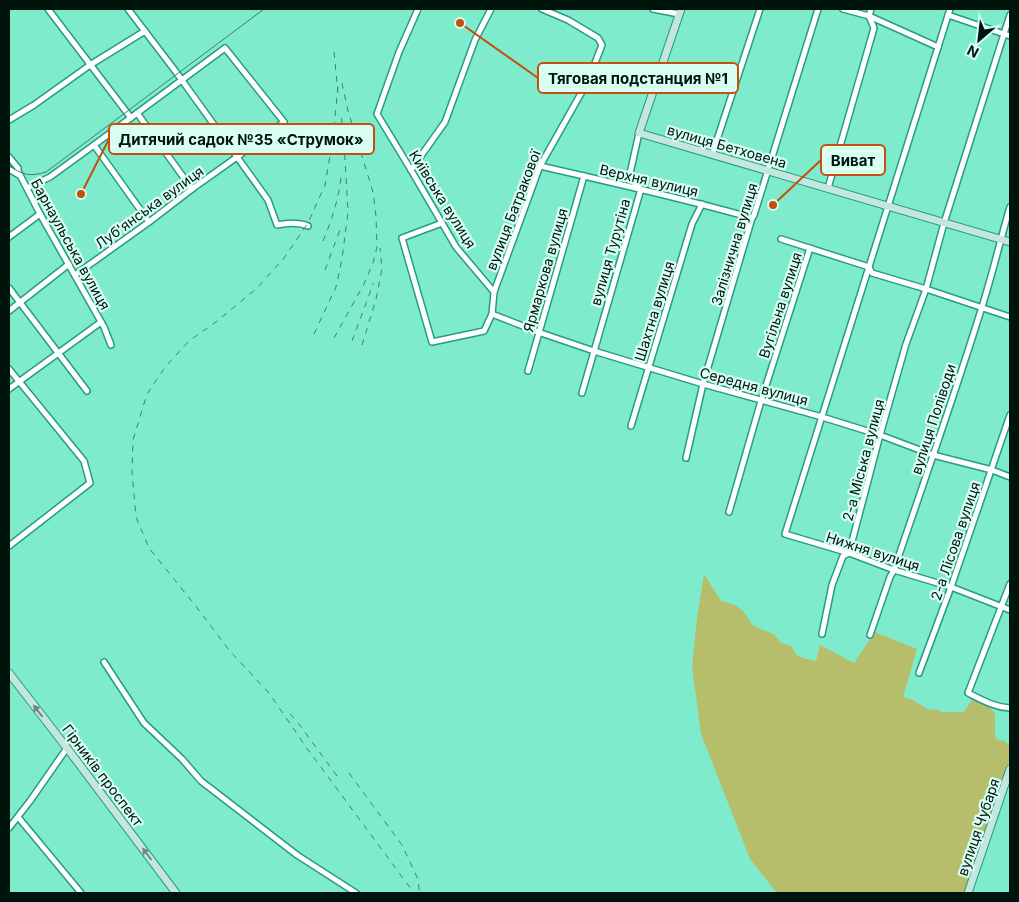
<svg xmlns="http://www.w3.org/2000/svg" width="1019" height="902" font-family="Inter,sans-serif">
<rect width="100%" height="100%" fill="#7eebcd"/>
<!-- green -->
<path fill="#b6be6c" d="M704,574L721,601C736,603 746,611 752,625L775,635L781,643L791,646L797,655L806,659L816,661L820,645L854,663L875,632L917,649L903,697L913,700L929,710L936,709L943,712H964L972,700C981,702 989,706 995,713V734L997,740L1004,741L1009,745L1010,759L964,893H777L750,859L701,734L692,667L697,618Z"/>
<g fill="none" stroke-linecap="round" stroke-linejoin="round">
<!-- street casing -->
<g stroke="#259d82" stroke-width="8">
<g id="street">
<polyline points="48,9 131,118"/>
<path d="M128,9L176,72L268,200L277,225C287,223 298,222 308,226"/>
<polyline points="418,9 399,52 377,114 411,170 456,247 494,292"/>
<polyline points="653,9 679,14"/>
<polyline points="843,9 869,16 938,47"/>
<polyline points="950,9 785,534 849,553 894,570 951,587 1010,610"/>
<polyline points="948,15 1010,36"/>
<polyline points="137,113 192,189"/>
<polyline points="9,120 34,105 90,65 145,31"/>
<polyline points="94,145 149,222"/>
<polyline points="712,155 760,9"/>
<polyline points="9,157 18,168 18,171 40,214 104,327 111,345"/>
<path d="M540,166C611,182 682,198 752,218"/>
<polyline points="9,169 19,175"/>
<polyline points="411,170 445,122 475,40 491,9"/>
<polyline points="27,188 50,177 94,145 225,48 284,122 237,157 192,189 149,222 75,275"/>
<polyline points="828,188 874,28 869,16 871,9"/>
<polyline points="442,223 402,238 432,342 484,331 492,314 494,292 540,166 588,81 602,45 598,38 568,20 542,9"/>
<polyline points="9,237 40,214"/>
<polyline points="781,239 869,267 872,273 926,289 1010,317"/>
<polyline points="9,288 87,391"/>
<polyline points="9,311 69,264"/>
<polyline points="492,314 538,332 594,351 703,384 822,417 880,435 933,455 992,470 1010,477"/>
<polyline points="9,369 84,461 90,483 9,546"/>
<polyline points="528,371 584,176"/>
<polyline points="9,389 101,322"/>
<polyline points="582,393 641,189 629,178 639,133"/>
<polyline points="631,426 692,224 702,204"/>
<polyline points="686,458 703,384 752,218 754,215 818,9"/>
<polyline points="729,512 761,401 810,248"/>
<path d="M1010,584L968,693C982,700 994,707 1010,708"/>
<polyline points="822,634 832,585 843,556 849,553 880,435 906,344 926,289 944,223 1010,15"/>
<path d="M870,635L890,577L894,570C923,484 954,397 981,310C992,276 1000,241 1010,207"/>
<polyline points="104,662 144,723 182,759 201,781 297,855 356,893"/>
<polyline points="919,673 951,587 1010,415"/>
<polyline points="18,817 81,893"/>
<polyline points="9,828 30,801 67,748"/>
</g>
</g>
<!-- secondary casing -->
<g stroke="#259d82" stroke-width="9">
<g id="secondary">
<polyline points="681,9 639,133 1010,242"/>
<polyline points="9,673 67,748 176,893"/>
<polyline points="968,893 1010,769"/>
</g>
</g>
<!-- street -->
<use href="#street" stroke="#fff" stroke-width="5"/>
<!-- secondary -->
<use href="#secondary" stroke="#c5e6de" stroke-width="7"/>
<!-- tram -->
<path stroke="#40816e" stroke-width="1" d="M9,166C24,175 29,177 46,172L264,9"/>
<!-- rail -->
<g stroke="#40816e" stroke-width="1" stroke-dasharray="6 6" stroke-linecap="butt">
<polyline points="334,52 338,93"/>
<polyline points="338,86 333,139 325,185 308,223 284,258 256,289 216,322 189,341 166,366 147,394 133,440 132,472 136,517 149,548 198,609 229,650 269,693 306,747 414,893"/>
<path d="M323,241C332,220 338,200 341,178"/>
<polyline points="325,270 341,227"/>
<polyline points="314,334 336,287 342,259 348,212 344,143 341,113"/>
<polyline points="334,338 364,284 373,263 377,247 376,216 373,192 348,111 342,83"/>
<polyline points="352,341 371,290 373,283"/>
<polyline points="362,345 376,299 382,269 380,248"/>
<polyline points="290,714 299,724 337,776"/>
<polyline points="349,773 402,845 417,877 420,893"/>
</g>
</g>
<!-- one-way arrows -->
<defs><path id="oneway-solid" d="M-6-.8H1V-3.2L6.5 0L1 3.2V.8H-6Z" transform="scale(1.25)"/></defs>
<g fill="#6c8880">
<use href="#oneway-solid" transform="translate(38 711) rotate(-128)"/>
<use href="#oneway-solid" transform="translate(147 854) rotate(-127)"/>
</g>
<g text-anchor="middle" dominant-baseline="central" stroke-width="4.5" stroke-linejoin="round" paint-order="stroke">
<!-- street labels -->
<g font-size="14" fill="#00140e" stroke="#d7fef1">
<text transform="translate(727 146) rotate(16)">вулиця Бетховена</text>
<text transform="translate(649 180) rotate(13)">Верхня вулиця</text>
<text transform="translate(443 199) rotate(58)">Київська вулиця</text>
<text transform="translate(149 207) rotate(-36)">Луб'янська вулиця</text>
<text transform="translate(513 210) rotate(-69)">вулиця Батракової</text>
<text transform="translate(71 244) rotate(61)">Барнаульська вулиця</text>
<text transform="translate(734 244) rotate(-73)">Залізнична вулиця</text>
<text transform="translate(610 252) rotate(-74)">вулиця Турутіна</text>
<text transform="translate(545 270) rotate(-74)">Ярмаркова вулиця</text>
<text transform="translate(780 305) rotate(-72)">Вугільна вулиця</text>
<text transform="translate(654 311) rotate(-73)">Шахтна вулиця</text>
<text transform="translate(754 386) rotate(15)">Середня вулиця</text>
<text transform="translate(933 419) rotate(-72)">вулиця Поліводи</text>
<text transform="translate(863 460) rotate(-75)">2-а Міська вулиця</text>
<text transform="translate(955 541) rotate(-71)">2-а Лісова вулиця</text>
<text transform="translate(873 551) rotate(18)">Нижня вулиця</text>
<text transform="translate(103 775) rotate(53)">Гірників проспект</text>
<text transform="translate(978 827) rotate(-71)">вулиця Чубаря</text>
</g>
</g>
<!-- callouts -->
<path fill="none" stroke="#c54f0c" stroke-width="2" d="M460 23L538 78M81 194L109 139M773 205L821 160"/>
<g fill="#c54f0c" stroke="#d7fef1" stroke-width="2">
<circle cx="460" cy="23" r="5"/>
<circle cx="81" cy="194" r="5"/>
<circle cx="773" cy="205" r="5"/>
</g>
<g fill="#d7fef1" stroke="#c54f0c" stroke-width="2">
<rect x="538" y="63" width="200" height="30" rx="5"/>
<rect x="109" y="124" width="265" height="30" rx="5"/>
<rect x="821" y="145" width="64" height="30" rx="5"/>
</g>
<g font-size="15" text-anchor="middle" font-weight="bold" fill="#00140e">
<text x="638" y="84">Тяговая подстанция №1</text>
<text x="241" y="145">Дитячий садок №35 «Струмок»</text>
<text x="853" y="166">Виват</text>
</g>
<!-- border -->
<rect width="1019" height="902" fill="none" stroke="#00140e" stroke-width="20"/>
<!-- north arrow -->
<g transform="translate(979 40) rotate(208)" stroke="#d7fef1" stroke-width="4" paint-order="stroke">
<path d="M0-4L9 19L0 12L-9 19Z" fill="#00140e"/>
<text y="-8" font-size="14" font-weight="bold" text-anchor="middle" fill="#00140e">N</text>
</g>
</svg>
